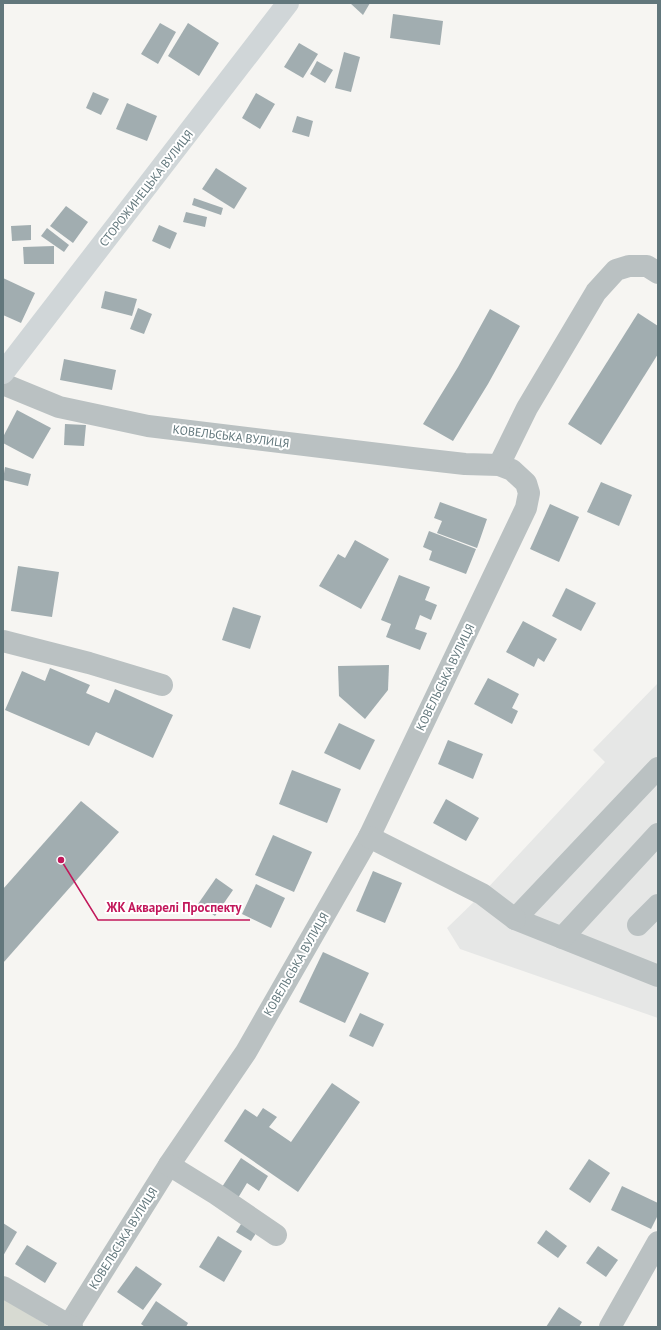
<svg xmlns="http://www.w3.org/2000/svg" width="661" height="1330" font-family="'PT Sans',sans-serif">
<rect width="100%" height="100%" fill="#f6f5f2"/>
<!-- built -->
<polygon fill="#e6e7e6" points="658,683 658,1018 460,949 447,928 482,894 605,762 593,750"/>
<!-- green -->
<polygon fill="#d7dad2" points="3,1298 45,1324 49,1327 3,1327"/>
<!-- building -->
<g fill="#a1adb0">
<polygon points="350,3 370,3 363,15"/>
<polygon points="393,14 443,21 440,45 390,38"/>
<polygon points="160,23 176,32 158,64 141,54"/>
<polygon points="188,23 219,43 199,76 168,56"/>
<polygon points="299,43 318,54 303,78 284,67"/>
<polygon points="344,52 360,57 351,92 335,88"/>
<polygon points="317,61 333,70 325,83 310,74"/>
<polygon points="93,92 109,99 101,115 86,108"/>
<polygon points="256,93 275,104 260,129 242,118"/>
<polygon points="127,103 157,116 147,141 116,129"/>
<polygon points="297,116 313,121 309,137 292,132"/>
<polygon points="216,168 247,188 234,209 202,189"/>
<polygon points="194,198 223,208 221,215 192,205"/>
<polygon points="66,206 88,222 73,243 50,226"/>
<polygon points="186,212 207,217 205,227 183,222"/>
<polygon points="31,225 31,240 12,241 11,226"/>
<polygon points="159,225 177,233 170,249 152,241"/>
<polygon points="47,228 69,245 64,252 41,236"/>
<polygon points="54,246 54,264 24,264 23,247"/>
<polygon points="3,278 35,293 21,323 3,315"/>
<polygon points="105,291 137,299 132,316 101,308"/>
<polygon points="138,308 152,314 144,334 130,329"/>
<polygon points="490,309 520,326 488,384 453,441 423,424 458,367"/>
<polygon points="638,313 658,326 658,354 601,445 568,424"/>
<polygon points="64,359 116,370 112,390 60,380"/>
<polygon points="17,410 51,428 33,459 3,443 3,437"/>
<polygon points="65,424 86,425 84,446 64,445"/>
<polygon points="5,467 31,474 28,486 3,480"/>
<polygon points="601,482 632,495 619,526 587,512"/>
<polygon points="440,502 487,519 477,548 437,533 442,521 434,518"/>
<polygon points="550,504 579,517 559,562 530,549"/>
<polygon points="429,531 476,549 466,574 429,560 432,551 423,547"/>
<polygon points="355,540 389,559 361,609 319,586 338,554 345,558"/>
<polygon points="18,566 59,572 52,617 11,611"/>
<polygon points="399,575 430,587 425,600 437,605 431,620 420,615 415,629 427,633 420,650 386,637 391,624 381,620"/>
<polygon points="566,588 596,603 581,631 552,616"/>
<polygon points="233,607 261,616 250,649 222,640"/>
<polygon points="523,621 557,639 544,662 538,658 534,667 506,652"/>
<polygon points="389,665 388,690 365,719 339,696 338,666"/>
<polygon points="50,668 90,685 86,693 109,703 115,689 173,715 153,758 96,732 89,746 5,710 22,671 45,681"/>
<polygon points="488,678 519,694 512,708 518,711 512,724 474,704"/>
<polygon points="339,723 375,740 360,770 324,753"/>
<polygon points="448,740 483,754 473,779 438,764"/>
<polygon points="292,770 341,789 327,823 279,804"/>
<polygon points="446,799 479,818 466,841 433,823"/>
<polygon points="81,801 119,832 3,963 3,889"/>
<polygon points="273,835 312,852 294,892 255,875"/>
<polygon points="373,871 402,883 385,923 356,911"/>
<polygon points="216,878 233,890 215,916 198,904"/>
<polygon points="256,884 285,898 271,928 242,914"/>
<polygon points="323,952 369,973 345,1023 299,1002"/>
<polygon points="360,1013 384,1024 373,1047 349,1036"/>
<polygon points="332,1083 360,1102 298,1192 224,1141 245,1109 257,1117 263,1108 277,1117 269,1127 291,1142"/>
<polygon points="241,1158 268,1176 259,1191 247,1183 238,1198 222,1187"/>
<polygon points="589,1159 610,1173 590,1203 569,1189"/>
<polygon points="622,1186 658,1203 658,1215 651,1229 611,1210"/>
<polygon points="243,1221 258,1230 251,1241 236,1232"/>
<polygon points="3,1223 17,1232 3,1256"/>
<polygon points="546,1230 567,1246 558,1258 537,1243"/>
<polygon points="218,1236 242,1251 224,1282 199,1267"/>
<polygon points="27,1245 57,1263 45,1283 15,1264"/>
<polygon points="598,1246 618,1260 606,1277 586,1263"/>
<polygon points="136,1266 162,1284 143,1310 117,1292"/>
<polygon points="156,1301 188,1323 186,1327 145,1327 141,1324"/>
<polygon points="559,1307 582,1322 579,1327 546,1327"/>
</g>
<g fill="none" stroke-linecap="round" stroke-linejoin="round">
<!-- minor -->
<g stroke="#bac1c2" stroke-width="22">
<polyline points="3,384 59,407 148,426 412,458 465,464 499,465 512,470 526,483 529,493 526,508 369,837 246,1052 169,1165 69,1325"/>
<polyline points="499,465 527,408 596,292 616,270 629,266 647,266 658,273"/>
<polyline points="3,641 89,663 162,685"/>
<polyline points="658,768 515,919 658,976"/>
<polyline points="369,837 482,894 515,919"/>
<polyline points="638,925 658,905"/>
<polyline points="562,938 658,834"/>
<polyline points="169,1165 216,1194 276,1235"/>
<polyline points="3,1287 72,1327"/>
<polyline points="610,1327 658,1242"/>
</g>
<!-- major -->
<polyline stroke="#d0d6d8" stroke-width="22" points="3,373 288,3"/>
</g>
<g text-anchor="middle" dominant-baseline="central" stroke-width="4" stroke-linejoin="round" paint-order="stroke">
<!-- street labels -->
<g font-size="12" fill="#62777c" stroke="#fff">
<text transform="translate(146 188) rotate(-52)">СТОРОЖИНЕЦЬКА ВУЛИЦЯ</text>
<text transform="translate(231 436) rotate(7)">КОВЕЛЬСЬКА ВУЛИЦЯ</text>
<text transform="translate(445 677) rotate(-64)">КОВЕЛЬСЬКА ВУЛИЦЯ</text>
<text transform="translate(296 964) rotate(-60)">КОВЕЛЬСЬКА ВУЛИЦЯ</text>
<text transform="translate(123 1238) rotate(-58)">КОВЕЛЬСЬКА ВУЛИЦЯ</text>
</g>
</g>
<!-- callouts -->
<path fill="none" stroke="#c2185b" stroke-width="1.5" d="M61 860L98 920H250"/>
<circle fill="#c2185b" stroke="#fff" stroke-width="1.5" cx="61" cy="860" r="4"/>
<g font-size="13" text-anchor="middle" font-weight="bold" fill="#c2185b" stroke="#fff" stroke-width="4" stroke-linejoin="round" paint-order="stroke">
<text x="174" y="912">ЖК Акварелі Проспекту</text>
</g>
<!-- border -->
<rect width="661" height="1330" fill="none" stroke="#62777c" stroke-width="8"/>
</svg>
